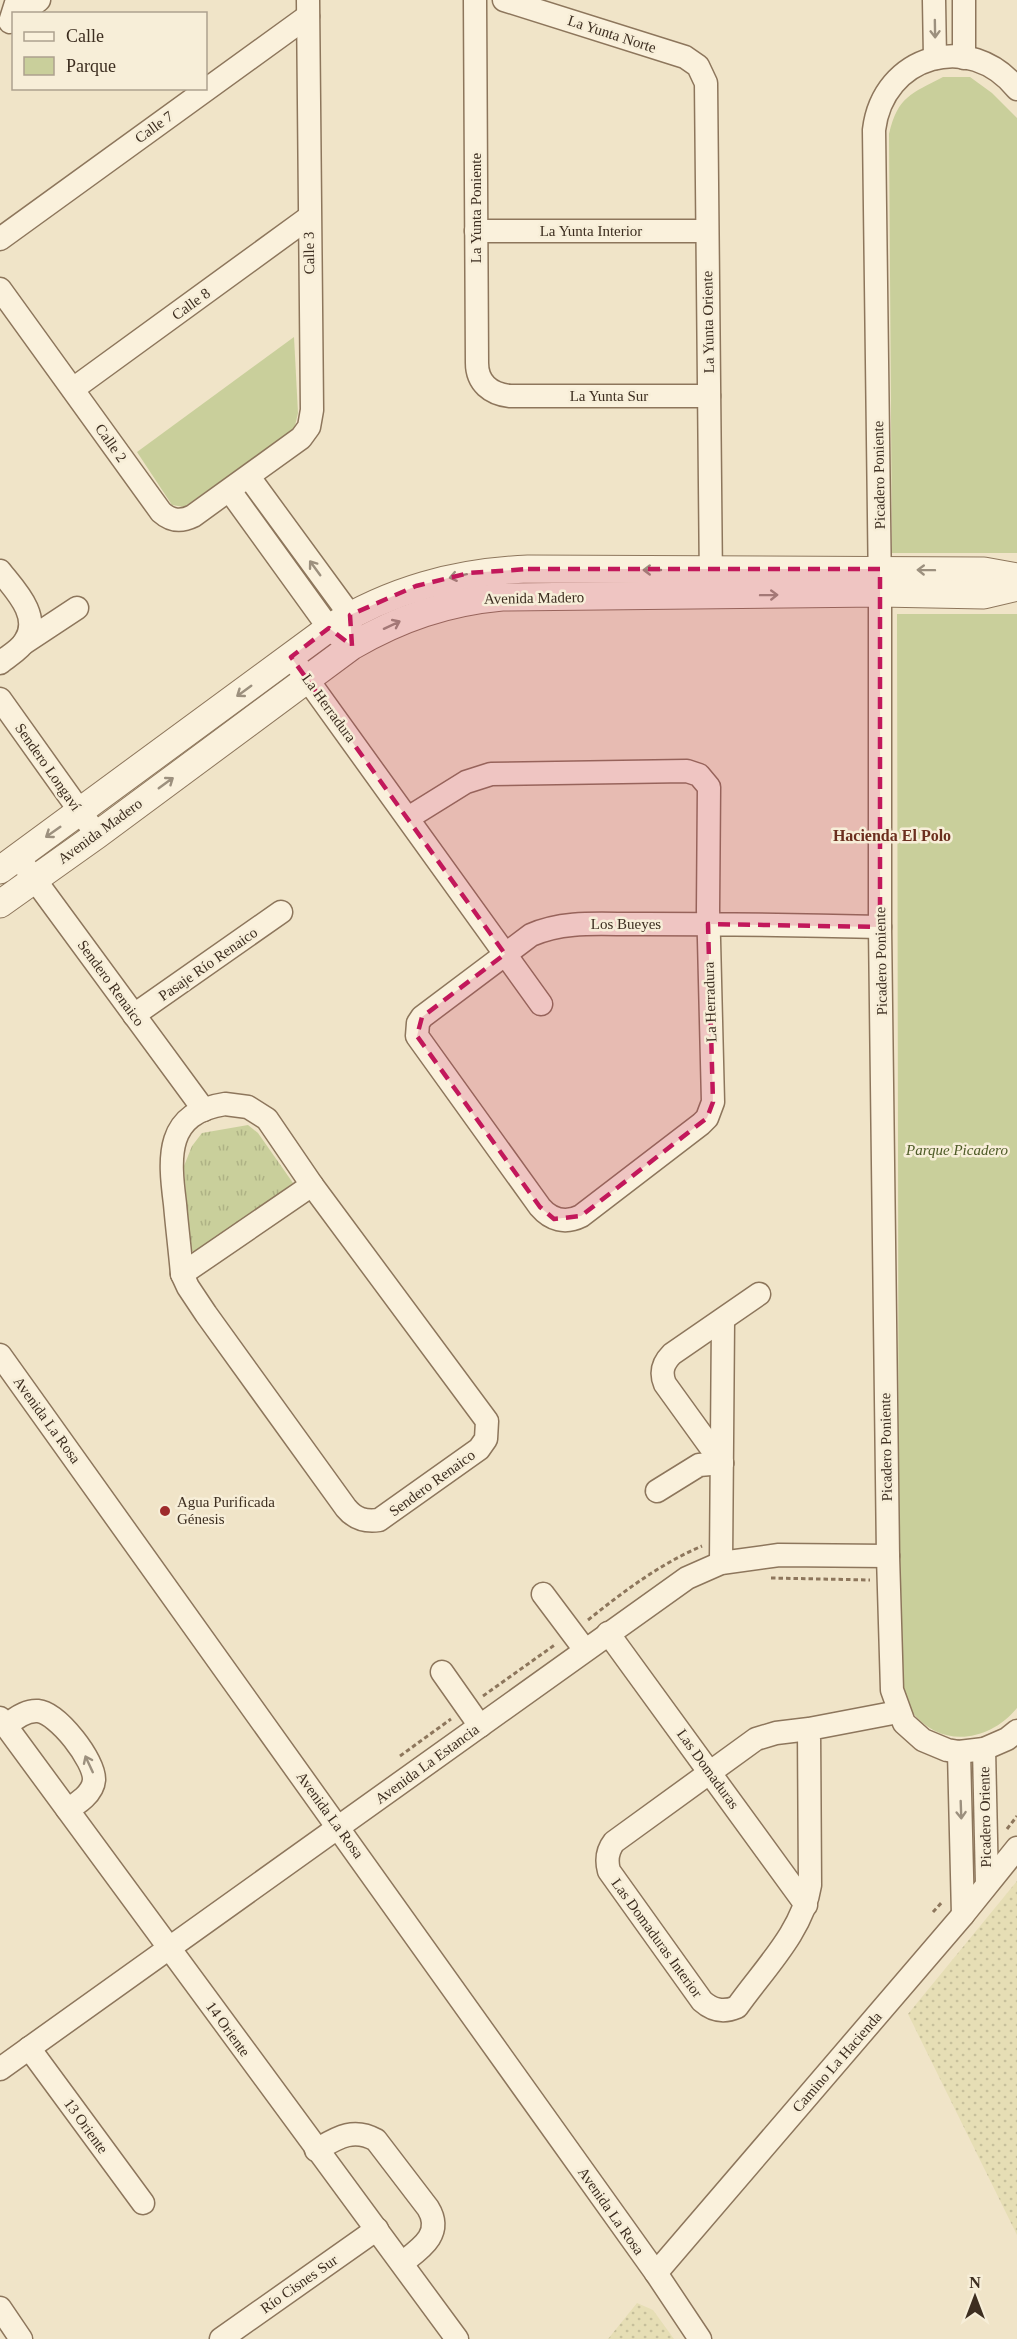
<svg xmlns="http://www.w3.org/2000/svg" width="1017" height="2339" font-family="Georgia,serif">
<defs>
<pattern id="farmland-dots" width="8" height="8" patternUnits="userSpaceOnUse" patternTransform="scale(1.5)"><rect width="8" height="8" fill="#e6deb5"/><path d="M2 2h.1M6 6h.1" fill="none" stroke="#c6bf9b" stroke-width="1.8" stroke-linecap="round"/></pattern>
<pattern id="grass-tufts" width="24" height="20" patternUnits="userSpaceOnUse" patternTransform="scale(1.5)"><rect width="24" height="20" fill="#c9cf9b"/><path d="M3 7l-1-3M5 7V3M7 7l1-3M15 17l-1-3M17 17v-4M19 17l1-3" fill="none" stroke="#aeb285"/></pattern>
</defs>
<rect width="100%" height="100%" fill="#f0e4c8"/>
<!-- farmland -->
<g fill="url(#farmland-dots)">
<polygon points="1017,1881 1017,2235 908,2014"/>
<polygon points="637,2303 653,2310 674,2339 608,2339"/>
</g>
<!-- grass -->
<polygon fill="url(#grass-tufts)" points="248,1125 258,1133 293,1183 196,1254 190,1249 184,1166 192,1146 202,1133"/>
<!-- green -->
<g fill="#c9cf9b">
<path d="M943,77H970L992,93L1017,118V553H892L889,134C898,96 911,94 943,77Z"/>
<polygon points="294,337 298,413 294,430 184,507 172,505 137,452"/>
<path d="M897,614H1017V1708C989,1742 941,1749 912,1712C906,1704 903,1695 899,1686Z"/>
</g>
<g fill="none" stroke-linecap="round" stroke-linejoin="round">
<!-- minor casing -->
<g stroke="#8d765c" stroke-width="25">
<g id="minor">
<path d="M475,0L477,363C477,383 491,394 510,396H709"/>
<polyline points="504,0 685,57 698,66 706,83 711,585"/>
<polyline points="934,0 935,58"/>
<polyline points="964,0 964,58"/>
<polyline points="21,14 39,0"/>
<polyline points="10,22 17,0"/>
<path d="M1017,89C970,30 883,55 874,130L880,593V927L888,1556L892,1690L904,1723L923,1740L947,1750L959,1752L984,1749L1007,1739L1017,1731"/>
<polyline points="476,231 706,231"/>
<polyline points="0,239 308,16"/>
<path d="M0,289L161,512C171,521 181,522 193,516L301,438L309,427L312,410L308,0"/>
<polyline points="73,389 308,218"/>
<polyline points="249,477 350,615 351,631"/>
<polyline points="230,491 329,628 341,638"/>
<path d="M0,571C14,589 42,616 25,641C20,650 8,656 0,663"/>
<polyline points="24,643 77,608"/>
<polyline points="297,665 541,1004"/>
<polyline points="0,699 97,835"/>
<path d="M408,818L466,782L491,774L687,771L699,775L709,787L708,910L709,940L713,1102L707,1118L701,1124L581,1216C565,1224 551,1220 540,1207L417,1036L418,1023L422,1017L531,935C567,919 607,925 645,924C723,924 802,925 880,927"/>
<polyline points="24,865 204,1110"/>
<polyline points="134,1015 281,912"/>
<path d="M225,1104L248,1107L267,1119L312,1185L487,1421L486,1439L479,1449L379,1520C365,1522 355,1519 346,1508L206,1314L188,1287L182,1274C180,1251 177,1227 175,1204C169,1157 165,1113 225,1104Z"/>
<polyline points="182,1274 312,1185"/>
<polyline points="0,1355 656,2273 700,2339"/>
<path d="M722,1463L665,1384C660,1372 663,1363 672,1354L759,1294"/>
<polyline points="657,1491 699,1465 722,1463"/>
<polyline points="721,1563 723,1320"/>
<polyline points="543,1594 585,1650"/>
<polyline points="608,1633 806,1905"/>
<polyline points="442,1672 480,1726"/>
<polyline points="0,1718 457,2339"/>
<path d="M6,1726C15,1718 26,1710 38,1711C58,1713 95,1761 94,1780C93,1793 78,1804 67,1809"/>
<path d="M809,1729L810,1885C803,1931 763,1970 737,2007C723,2013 712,2010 702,2001L609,1871C606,1860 607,1851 614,1842L756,1739L776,1733L809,1729L898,1712"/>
<polyline points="984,1749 987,1884"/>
<polyline points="959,1752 963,1915"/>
<polyline points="29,2048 143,2203"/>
<polyline points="0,2069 687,1578 721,1563 779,1555 888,1556"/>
<path d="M316,2150C337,2138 353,2127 376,2140L428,2208C444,2234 420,2249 402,2263"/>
<polyline points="656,2273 963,1915 1017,1848"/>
<polyline points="0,2308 21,2339"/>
<polyline points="221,2339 377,2229"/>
</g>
</g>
<!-- tertiary casing -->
<g stroke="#8d765c" stroke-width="29">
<g id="tertiary">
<path d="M0,870L329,628C391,590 455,572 528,569L984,571L1017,577"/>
<path d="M0,904L97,835L352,646C400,618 447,602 502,597L880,593L984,595L1017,587"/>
</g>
</g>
<!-- path -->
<g stroke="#8d765c" stroke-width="3" stroke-dasharray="4.5 3" stroke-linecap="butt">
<polyline points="771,1578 870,1580"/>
<path d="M588,1620C624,1591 660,1564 702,1546"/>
<polyline points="483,1696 556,1644"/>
<polyline points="400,1756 451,1719"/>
<polyline points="1007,1829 1017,1816"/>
<polyline points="933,1912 943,1901"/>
</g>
<!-- minor -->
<use href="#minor" stroke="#faf1dc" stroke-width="22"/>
<!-- tertiary -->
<use href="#tertiary" stroke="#faf1dc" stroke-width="27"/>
</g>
<!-- one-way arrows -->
<defs><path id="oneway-shaft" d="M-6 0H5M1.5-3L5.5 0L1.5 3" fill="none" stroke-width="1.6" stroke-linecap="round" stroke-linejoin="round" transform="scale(1.5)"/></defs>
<g stroke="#9c907e">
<use href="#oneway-shaft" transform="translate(935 29) rotate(89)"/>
<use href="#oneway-shaft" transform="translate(315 568) rotate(-126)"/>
<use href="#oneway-shaft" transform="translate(652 570) rotate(-180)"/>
<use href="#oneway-shaft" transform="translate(926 570) rotate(-179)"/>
<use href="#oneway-shaft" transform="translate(458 576) rotate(168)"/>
<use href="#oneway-shaft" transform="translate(769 595) rotate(-1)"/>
<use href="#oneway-shaft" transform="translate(392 625) rotate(-25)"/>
<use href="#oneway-shaft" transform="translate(244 691) rotate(144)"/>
<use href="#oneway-shaft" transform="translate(166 783) rotate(-36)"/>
<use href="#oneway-shaft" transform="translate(53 832) rotate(145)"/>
<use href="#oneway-shaft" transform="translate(89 1764) rotate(-115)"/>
<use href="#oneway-shaft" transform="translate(961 1810) rotate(88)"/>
</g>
<!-- marked area -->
<path fill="#c2185b" fill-opacity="0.2" stroke="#c2185b" stroke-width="4.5" stroke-dasharray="12 8" stroke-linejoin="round" d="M528,569H880V927L708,924L713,1102L707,1118L581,1216L554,1219L540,1207L417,1036L422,1017L505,954L291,657L329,628L352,646L350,615L416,586L469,573Z"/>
<!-- markers -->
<circle fill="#9e2a2b" stroke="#f7eed8" stroke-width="2" cx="165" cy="1511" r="6"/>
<g text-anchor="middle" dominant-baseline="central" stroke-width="5" stroke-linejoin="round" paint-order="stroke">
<!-- street labels -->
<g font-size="15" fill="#3d2e20" stroke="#f7eed8">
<text transform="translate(612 34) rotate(18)">La Yunta Norte</text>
<text transform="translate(154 127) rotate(-36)">Calle 7</text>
<text transform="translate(476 208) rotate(-90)">La Yunta Poniente</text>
<text x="591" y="231">La Yunta Interior</text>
<text transform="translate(309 253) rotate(-91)">Calle 3</text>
<text transform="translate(191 304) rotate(-36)">Calle 8</text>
<text transform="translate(708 322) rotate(-91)">La Yunta Oriente</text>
<text x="609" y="396">La Yunta Sur</text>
<text transform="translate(111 443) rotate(55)">Calle 2</text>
<text transform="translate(879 475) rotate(-91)">Picadero Poniente</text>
<text transform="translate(534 598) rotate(-1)">Avenida Madero</text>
<text transform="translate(329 708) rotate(54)">La Herradura</text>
<text transform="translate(48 767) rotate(55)">Sendero Longaví</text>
<text transform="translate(100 831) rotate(-36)">Avenida Madero</text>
<text x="626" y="924">Los Bueyes</text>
<text transform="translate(881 961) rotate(-91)">Picadero Poniente</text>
<text transform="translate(208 964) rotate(-35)">Pasaje Río Renaico</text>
<text transform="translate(111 983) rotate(54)">Sendero Renaico</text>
<text transform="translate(710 1002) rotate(-92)">La Herradura</text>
<text transform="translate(47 1420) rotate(54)">Avenida La Rosa</text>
<text transform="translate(886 1447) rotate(-91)">Picadero Poniente</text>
<text transform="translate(432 1483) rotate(-36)">Sendero Renaico</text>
<text transform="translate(427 1764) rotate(-36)">Avenida La Estancia</text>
<text transform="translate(708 1769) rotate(54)">Las Domaduras</text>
<text transform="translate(330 1815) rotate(54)">Avenida La Rosa</text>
<text transform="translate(985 1817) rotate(-91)">Picadero Oriente</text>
<text transform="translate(657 1938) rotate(54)">Las Domaduras Interior</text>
<text transform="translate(228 2029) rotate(54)">14 Oriente</text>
<text transform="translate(837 2062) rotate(-49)">Camino La Hacienda</text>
<text transform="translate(86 2126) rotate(54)">13 Oriente</text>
<text transform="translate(611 2211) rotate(55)">Avenida La Rosa</text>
<text transform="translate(299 2284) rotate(-35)">Río Cisnes Sur</text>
</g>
<!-- park labels -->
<g font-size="15" font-style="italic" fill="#4d5a26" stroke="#f7eed8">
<text x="957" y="1150">Parque Picadero</text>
</g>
<!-- poi labels -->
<g font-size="15" fill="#3d2e20" stroke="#f7eed8" text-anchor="start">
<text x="177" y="1502">Agua Purificada<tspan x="177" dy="17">Génesis</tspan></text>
</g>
<!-- neighbourhood labels -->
<g font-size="16" font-weight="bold" fill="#6b2e1e" stroke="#f7eed8">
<text x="892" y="835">Hacienda El Polo</text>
</g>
</g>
<!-- legend -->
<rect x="12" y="12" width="195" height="78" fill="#f7eed8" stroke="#ada18e" stroke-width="1.5"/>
<rect x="24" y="32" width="30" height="9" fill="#faf1dc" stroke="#ada18e" stroke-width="1.5"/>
<text x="66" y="42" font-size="18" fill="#3d2e20">Calle</text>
<rect x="24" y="57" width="30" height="18" fill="#c9cf9b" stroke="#ada18e" stroke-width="1.5"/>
<text x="66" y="72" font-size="18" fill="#3d2e20">Parque</text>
<!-- north arrow -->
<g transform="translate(975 2297)" stroke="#f7eed8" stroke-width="4.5" paint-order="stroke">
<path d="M0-4.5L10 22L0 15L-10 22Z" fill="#3d2e20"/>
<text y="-9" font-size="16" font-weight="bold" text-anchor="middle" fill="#3d2e20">N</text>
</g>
</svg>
